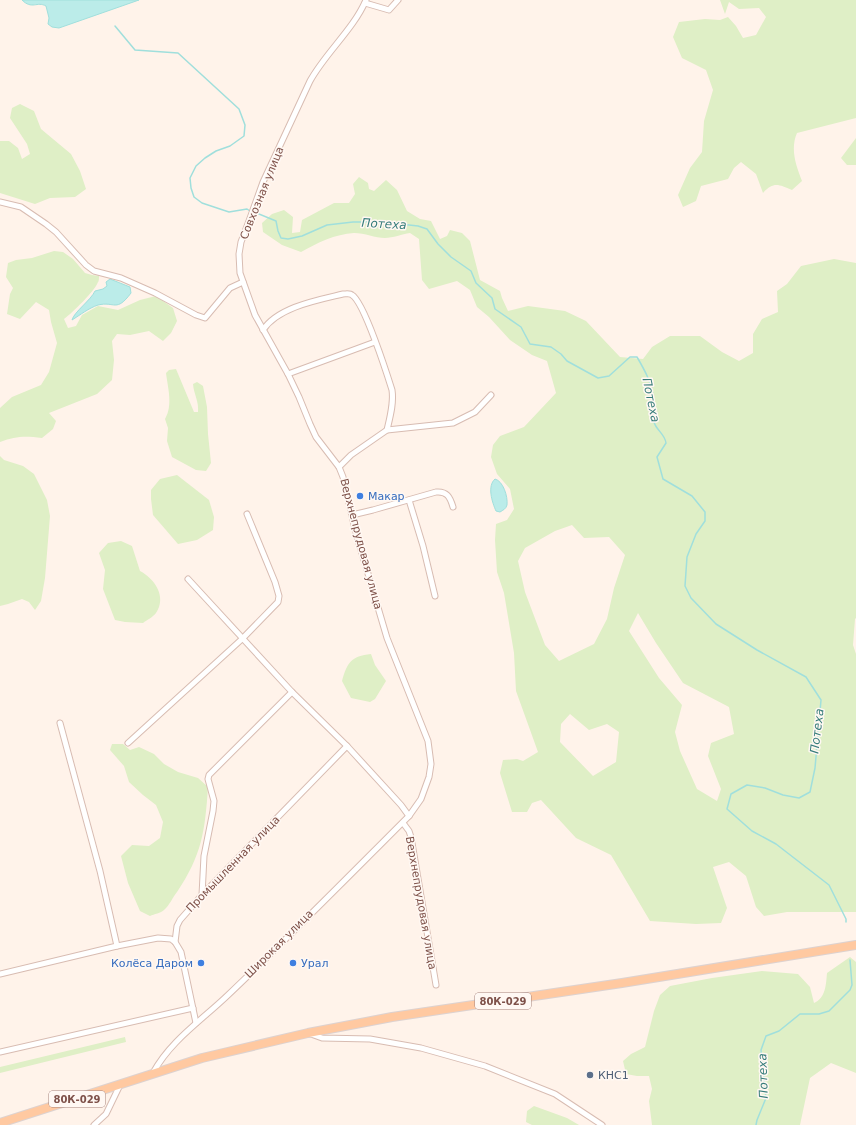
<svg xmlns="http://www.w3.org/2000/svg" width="856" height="1125" font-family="'DejaVu Sans',sans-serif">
<rect width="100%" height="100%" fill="#fff3ea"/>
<!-- green -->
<g fill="#dfefc6" fill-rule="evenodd">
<path d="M720,0H856V118L797,133C790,149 796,166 802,181L792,190C779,185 774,181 763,193L756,174L741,162L734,168L728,179L701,186L696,201L683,207L678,195L690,168L702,152L704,121L713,90L706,70L682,58L673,37L679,22L705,19L720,20L728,17L736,26L743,38L756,35L766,17L759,8L739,9L729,2L725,14Z"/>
<polygon points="20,104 34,111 41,129 71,154 80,171 86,189 75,197 50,198 35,204 0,193 0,141 9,141 18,148 22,159 30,154 27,144 10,118 12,108"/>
<polygon points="856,138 856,165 847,165 841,158"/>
<path d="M359,177L368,183L369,189L374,191L386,180L397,190L407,211L420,219L431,221L440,239L447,236L450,230L462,233L470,241L480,280L500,291L502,298L508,311L528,306L565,311L586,321L620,357L643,359L652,347L670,336H700L722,352L739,361L753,353V334L762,319L778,312L777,291L787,284L801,266L834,259L856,263V618L855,619L853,645L856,654V912H787L764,916L756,907L746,876L729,862L713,867L727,908L721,923L696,924L650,921L611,855L576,838L541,800L532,803L527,812H512L500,773L503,760L517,759L523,761L538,752L516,691L514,653L504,593L497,572L495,540L496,524L507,520L514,509L510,489L497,474L491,457L493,445L500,436L524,427L556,393L547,361L532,355L510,340L489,317L477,307L470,290L457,281L429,289L422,280L419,239L410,233C402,234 393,238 385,238C375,238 365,233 354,233C335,234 317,243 301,252L282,245L263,232L262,223L272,214L284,210L293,217L292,233L300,232L302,220L334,203H349L355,194L353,184ZM572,525L584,538L609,537L625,555L614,588L607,619L594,644L559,661L545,645L525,592L518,561L525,548L555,531ZM638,613L656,643L683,683L729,707L734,734L711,743L708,756L721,789L717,801L697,789L680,751L675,732L682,705L659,678L629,631ZM570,714L589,730L607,724L619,732L616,762L593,776L560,742L561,724Z"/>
<path d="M54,251L63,252L73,259L85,273L92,275L99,276C99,277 99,282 98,282C95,291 72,313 64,319L68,328L76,326L82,315L98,306L118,310L140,300L156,296L173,308L177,321L171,333L163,341L149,331L130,335L117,334L112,341L114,360L112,380L97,394L49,413L56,421L53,429L42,438C25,436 16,436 0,442V408L12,397L41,385L49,372L57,343L51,322L49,310L36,302L20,319L7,314L10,294L13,288L6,277L8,263L16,260L32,258Z"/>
<path d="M176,369L194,412H198C199,401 194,395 193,384L197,382L203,386L207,407L208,434L211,463L206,471L196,470L172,457L167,441L168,428L165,419C173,405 168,389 166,373L169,370Z"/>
<polygon points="0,456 4,460 23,466 34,474 47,500 50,516 45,578 41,601 35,610 29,602 22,599 8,604 0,606"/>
<polygon points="177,475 209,500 214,517 213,530 197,540 178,544 153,515 151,499 151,490 160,479"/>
<path d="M121,541L132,546L140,571C155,579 167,597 156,613C153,617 147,620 143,623L125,622L115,620L103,589L105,570L99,553L108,543Z"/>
<path d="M371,654L375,665L386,681L375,699L370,702L351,698L342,681C347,663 351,656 371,654Z"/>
<path d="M112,744H123L130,750L139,747L154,754L164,764L178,772L198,778L208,787C205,831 202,855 177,892C173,897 169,906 164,910C161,913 154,914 150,916L140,911L128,883L121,856L132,845L149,846L160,838L163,822L156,805L143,795L129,782L124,766L110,750Z"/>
<path d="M850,957L856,962V1073L831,1063L810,1078L800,1125H652L649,1101L652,1089L649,1076H637L626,1074L623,1061L631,1054L645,1047L654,1011L660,995L670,986L712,978L762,971L798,974L810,987L814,1003C826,998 826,984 827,973Z"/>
<polygon points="125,1037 126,1042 0,1073 0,1067"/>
<polygon points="534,1106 567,1118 579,1125 532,1125 526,1122 527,1111"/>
</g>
<!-- water -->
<g fill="#bbece9" stroke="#a0dfdc">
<path d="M22,0H139L59,28L52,27L48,24L49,18L46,6C37,1 32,10 22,0Z"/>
<path d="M110,279L130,287L131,293C116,313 115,301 98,305C89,308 80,315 72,320C74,312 91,300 95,291L103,289L107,286L106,282Z"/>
<path d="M495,479C503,481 508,496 507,505C506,509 503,510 500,512L496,511C492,502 487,486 495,479Z"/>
</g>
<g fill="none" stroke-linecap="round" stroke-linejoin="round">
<!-- stream -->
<g stroke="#a0dfdc" stroke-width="1.5">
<polyline points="115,26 135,50 178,53 239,109 245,125 244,136 230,146 216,151 205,158 196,166 190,178 191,188 194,197 202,203 229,212 247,209 250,211"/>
<path d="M254,212L276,221L278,231L281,238L288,239L302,236L327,225L353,222H382L418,226L427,229L438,244L451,257L471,271L476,283L492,298L495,309L521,327L530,344L551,347L561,354L567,361L598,378L609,376L630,357H637C644,369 652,383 653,397C654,406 652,413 654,422C656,430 665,434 666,443L657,457L663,479L692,496L705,512V521L696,534L687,557L685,586L691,598L716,624L757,650L806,677L821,700L815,768L810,792L799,798L783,795L765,788L747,785L731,794L727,809L752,831L776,844L829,885L846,919V922"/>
<polyline points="756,1125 757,1120 766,1098 761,1050 766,1036 779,1031 800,1014 819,1014 829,1011 850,990 852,985 850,960"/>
</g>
<!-- street casing -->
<g stroke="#d8bcb2" stroke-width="7">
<g id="street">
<polyline points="365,3 389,10 398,0"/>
<polyline points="0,202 21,207 46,224 56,232 86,265 94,271 121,278 155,293 196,315 205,318 230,288 243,282"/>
<path d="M263,330C278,307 318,300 343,294C346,294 350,293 352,295C364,302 387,374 392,390C394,403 390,417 387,430"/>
<polyline points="288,374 375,342"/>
<polyline points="339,467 351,455 387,430 453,423 475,412 491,395"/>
<polyline points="409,500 423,546 435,596"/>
<path d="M352,515L373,510L436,492C447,491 450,497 453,507"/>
<polyline points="188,579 292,692 347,746"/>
<polyline points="60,723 100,871 117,946"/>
<polyline points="128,743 242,639 278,602 279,596 275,582 247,514"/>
<polyline points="403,823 409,831 411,837 436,985"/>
<polyline points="202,895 204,856 213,811 214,801 208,779 209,775 292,692"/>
<polyline points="175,942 177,926 180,920 202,895 347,746 401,805 409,816"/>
<polyline points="0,974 117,946 158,938 171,939 175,942 181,952 196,1023"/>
<polyline points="311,1034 322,1038 370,1039 421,1048 485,1066 555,1094 602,1125"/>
<polyline points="0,1052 193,1008"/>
<path d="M153,1073C170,1041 202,1020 228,995C289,937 349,876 409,816L421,799L429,777L431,764L428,741L387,638L356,533L343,477L339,467L316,437L310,424L299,397L288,374L255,315L240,273L239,254L241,242L249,221L263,182L310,81C326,52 353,30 366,0"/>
<polyline points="94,1125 106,1114 120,1085"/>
</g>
</g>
<!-- primary casing -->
<g stroke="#ddd2d0" stroke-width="10">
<polyline id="primary" points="0,1123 202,1058 308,1033 392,1017 622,983 856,945"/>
</g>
<!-- street -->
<use href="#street" stroke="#fff" stroke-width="5"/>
<!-- primary -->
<use href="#primary" stroke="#ffc9a1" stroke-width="8"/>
</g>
<!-- markers -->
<g fill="#3f7fe0" stroke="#fff8f3" stroke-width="1.5">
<circle cx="360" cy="496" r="4"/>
<circle cx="201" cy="963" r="4"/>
<circle cx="293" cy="963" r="4"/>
</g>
<circle fill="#5c6f8a" stroke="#fff8f3" stroke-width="1.5" cx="590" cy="1075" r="4"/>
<g text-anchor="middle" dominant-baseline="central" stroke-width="3" stroke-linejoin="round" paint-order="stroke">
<!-- shield labels -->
<g fill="#fff8f3" stroke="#a5837c" stroke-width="1">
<rect x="475" y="993" width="56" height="16" rx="3"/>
<rect x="49" y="1091" width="56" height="16" rx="3"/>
</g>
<g font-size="10" font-weight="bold" fill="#7e5149">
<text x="503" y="1001">80К-029</text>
<text x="77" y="1099">80К-029</text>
</g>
<!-- street labels -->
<g font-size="11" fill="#7e5149" stroke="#fff8f3">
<text transform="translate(262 193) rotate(-68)">Совхозная улица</text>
<text transform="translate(361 544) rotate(75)">Верхнепрудовая улица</text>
<text transform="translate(233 864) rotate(-46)">Промышленная улица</text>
<text transform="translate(421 903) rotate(80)">Верхнепрудовая улица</text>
<text transform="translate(279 944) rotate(-45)">Широкая улица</text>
</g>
<!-- shop labels -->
<g font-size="11" fill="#366cbe" stroke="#fff8f3" text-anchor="start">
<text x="368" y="496">Макар</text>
<text x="193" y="963" text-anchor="end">Колёса Даром</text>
<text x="301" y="963">Урал</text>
</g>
<!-- service labels -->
<g font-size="11" fill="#4e5e75" stroke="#fff8f3" text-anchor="start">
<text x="598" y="1075">КНС1</text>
</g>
<!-- water labels -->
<g font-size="12" font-style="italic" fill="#377d7b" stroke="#fff8f3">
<text transform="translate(384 224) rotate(3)">Потеха</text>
<text transform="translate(651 400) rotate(78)">Потеха</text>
<text transform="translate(817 731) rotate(-83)">Потеха</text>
<text transform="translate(763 1076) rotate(-92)">Потеха</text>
</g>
</g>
</svg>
